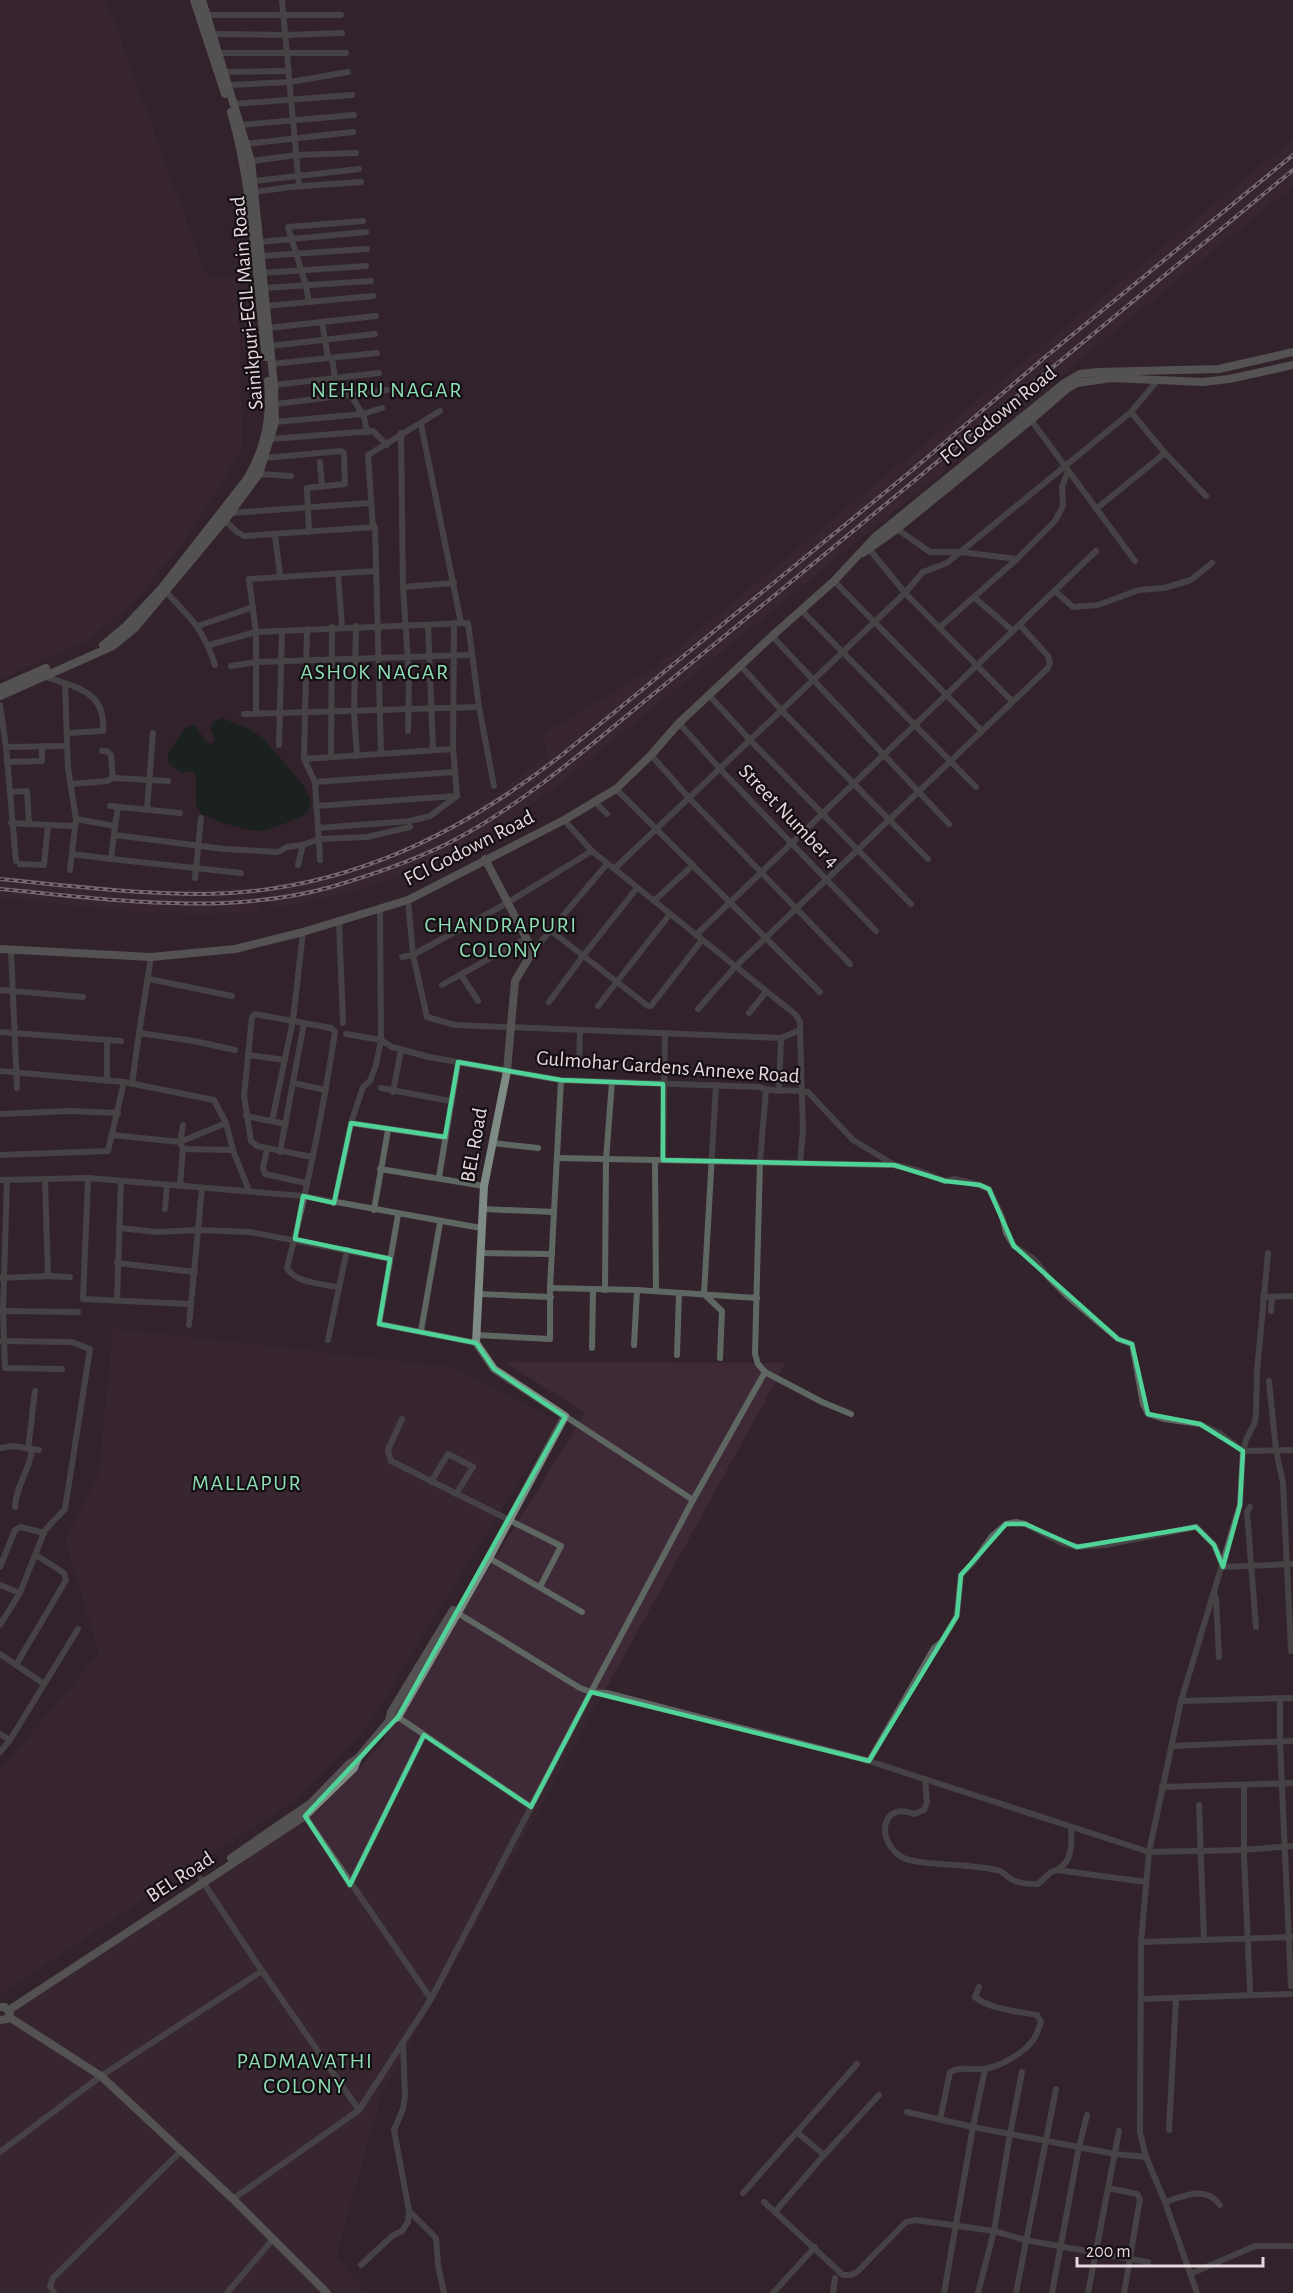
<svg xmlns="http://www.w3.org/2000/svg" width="1293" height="2293" font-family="'Alegreya Sans',sans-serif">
<rect width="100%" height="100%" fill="#32232c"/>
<!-- built -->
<g fill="#3e2936">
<polygon points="0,0 106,0 207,276 239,280 242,450 186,540 130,606 88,640 0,679"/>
<polygon points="1293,139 1293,186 571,775 506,823 438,861 364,889 273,909 269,885 302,880 352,869 409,848 447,830 500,792 547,756 544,733 653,668"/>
<polygon points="0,876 127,889 182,890 254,887 258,911 208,914 138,912 0,898"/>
<polygon points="113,1328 452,1367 557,1420 368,1725 298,1798 0,1994 0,1770 99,1653 65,1540 99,1472"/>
<polygon points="505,1362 786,1363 381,2096 336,2258 369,2293 0,2293 0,2018 320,1808 378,1748 585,1413"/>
</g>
<!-- water -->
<polygon fill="#011f11" points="222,718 247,728 262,737 304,786 311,801 308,812 302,817 264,831 249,830 223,823 201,814 196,805 196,777 192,771 182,773 169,764 168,753 185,728 195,725 207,743 212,744 215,740 211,729 213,722"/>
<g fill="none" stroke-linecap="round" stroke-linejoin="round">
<!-- street -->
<g stroke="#5f6763" stroke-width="6">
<polyline points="282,0 299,186"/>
<polyline points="206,15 341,15"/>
<polyline points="212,34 285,35 342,33"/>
<polyline points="217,53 346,53"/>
<polyline points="224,72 289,71"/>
<polyline points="228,85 290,82 348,72"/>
<polyline points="234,104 352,95"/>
<polyline points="241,125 354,115"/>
<polyline points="246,144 353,132"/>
<polyline points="251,161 297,155 356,153"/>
<polyline points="254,181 359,169"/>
<polyline points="255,192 290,187 361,182"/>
<polyline points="260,242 366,232"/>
<polyline points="261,256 367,249"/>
<polyline points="262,273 366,266"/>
<polyline points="264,288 371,281"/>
<polyline points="309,302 306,286 288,227 363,221"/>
<polyline points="266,306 373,296"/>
<polyline points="322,322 328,358"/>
<polyline points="268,328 376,316"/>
<polyline points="270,346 375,334"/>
<polyline points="332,358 335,378"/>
<polyline points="271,364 377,353"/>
<polyline points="274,385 379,373"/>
<polyline points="351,395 364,417 367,432"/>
<polyline points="276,404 387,390"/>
<polyline points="1131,412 1165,453 1206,496"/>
<polyline points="1031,420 1135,561"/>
<polyline points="275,422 363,414 382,408"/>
<polyline points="421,424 461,623"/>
<polyline points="401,433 403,587 409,677 408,731"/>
<polyline points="271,439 373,431 387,445"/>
<polyline points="265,458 341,451 344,453 345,484 307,488 309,532"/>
<polyline points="320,462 322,486"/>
<polyline points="259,474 291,476"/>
<polyline points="1096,509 1165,453"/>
<polyline points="230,513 370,503"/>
<polyline points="224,519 237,532 244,536 375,527 381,754"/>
<polyline points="373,527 368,455 440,411"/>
<polyline points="897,529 930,552 960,552 1017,559"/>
<polyline points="275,535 280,576"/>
<polyline points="870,550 905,593 1012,701"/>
<polyline points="338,573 342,627"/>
<polyline points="834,581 982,731"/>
<polyline points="403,587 454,583"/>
<polyline points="1055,591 1073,607 1098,605 1139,590 1164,588 1191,580 1212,563"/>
<path d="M166,592C192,619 203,629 215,665"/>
<polyline points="974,597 1013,631"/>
<polyline points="801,610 976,787"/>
<polyline points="454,623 453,749 457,796"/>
<polyline points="428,625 433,750"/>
<polyline points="198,626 253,607"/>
<polyline points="356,626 354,712 357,756"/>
<polyline points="940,627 1017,559 1055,521 1063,506 1062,487 1068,471"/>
<polyline points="307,629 304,759 315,782 320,860"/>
<polyline points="772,636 949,824"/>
<polyline points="209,645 256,632 468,623 479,707 494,786"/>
<polyline points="740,665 781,710 928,859"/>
<polyline points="231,666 257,662 471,655"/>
<path d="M43,676C74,687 106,690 103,731L67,733"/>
<polyline points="65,684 68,768 76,819 70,870"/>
<polyline points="708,694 750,740 911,904"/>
<polyline points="0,705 6,747 16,861"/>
<polyline points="244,714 479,707"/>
<polyline points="256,714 256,632 249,579 376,571"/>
<polyline points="679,723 720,769 876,931"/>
<polyline points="279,745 282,631"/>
<polyline points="6,747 67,746"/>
<polyline points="102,751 107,751 111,755 113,778 168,781"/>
<polyline points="651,755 690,799 850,964"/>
<polyline points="331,757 332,627"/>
<polyline points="304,759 453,749"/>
<polyline points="7,762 42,761 42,746"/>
<polyline points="315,782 454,772"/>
<polyline points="71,784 107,781 113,778"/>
<polyline points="616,789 820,992"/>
<polyline points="10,792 27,791 29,824"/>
<polyline points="595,802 607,814"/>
<polyline points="110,806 180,813"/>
<polyline points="316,806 456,796"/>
<polyline points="147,810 153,733"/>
<polyline points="76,819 115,826 111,859 241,873"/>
<polyline points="564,820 592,851 796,1015 800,1022 800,1030 781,1038"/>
<polyline points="11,823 48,825 44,865 20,864"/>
<polyline points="48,825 75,826"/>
<polyline points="115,826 118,807"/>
<polyline points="319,828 410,821 430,816 457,796"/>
<polyline points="115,835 224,849 278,852 287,847 303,845 319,839 367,837 410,827"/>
<polyline points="72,854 111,859"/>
<polyline points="298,865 303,845"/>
<polyline points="614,869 905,593 923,572 947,563 1131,412 1157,381"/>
<polyline points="195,878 201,818"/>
<polyline points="408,900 413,955 427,1017 455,1025 781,1038 779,1090"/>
<polyline points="654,901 693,865"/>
<polyline points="339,922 343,1023"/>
<polyline points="550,930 648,1006 651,1006 702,940"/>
<polyline points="696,935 1096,551"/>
<polyline points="11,950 17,1088"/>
<polyline points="533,951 607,864"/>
<polyline points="151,957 139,1033 194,1041 235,1050"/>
<polyline points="402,957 413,955 507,903 592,851"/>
<polyline points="461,975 478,1001"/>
<polyline points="149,979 232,996"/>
<polyline points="442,985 526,938"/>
<polyline points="0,990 83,997"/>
<polyline points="549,1002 583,956 637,888"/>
<polyline points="598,1006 670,914"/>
<polyline points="698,1009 735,967 1048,668 1050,663 1048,656 1020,625"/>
<polyline points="749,1013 766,992"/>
<polyline points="0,1032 121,1041"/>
<path d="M346,1034L381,1040L392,1047L429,1057L561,1080L759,1087C773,1094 792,1088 808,1092L853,1140L891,1163"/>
<polyline points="248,1055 285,1060"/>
<polyline points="579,1067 580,1030"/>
<polyline points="0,1071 124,1082 214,1100 226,1123 233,1150"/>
<polyline points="107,1081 107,1041"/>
<polyline points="293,1083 326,1090"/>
<polyline points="132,1084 139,1033"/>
<polyline points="716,1085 704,1294 722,1311 720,1358"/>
<polyline points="381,1088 450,1101"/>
<polyline points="393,1092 401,1050"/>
<polyline points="0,1114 70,1111 118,1113"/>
<polyline points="246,1116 286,1124"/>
<polyline points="272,1121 293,1020 303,932"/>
<polyline points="351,1123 363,1087 370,1081 376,1065 381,1040 380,909"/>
<polyline points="112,1135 180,1142 183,1149 180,1186"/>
<polyline points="180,1142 226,1123"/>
<polyline points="180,1142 183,1125"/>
<polyline points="492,1143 538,1148"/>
<polyline points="183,1149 233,1150 249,1191"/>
<polyline points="267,1149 263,1168 265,1174 306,1183"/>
<polyline points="280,1152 304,1023"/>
<polyline points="0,1155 108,1151 124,1082"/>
<path d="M312,1157L257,1146L251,1141L244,1096L252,1017L255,1014L331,1028L335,1032C323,1111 307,1191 287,1268C295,1283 323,1284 338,1287"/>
<polyline points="557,1158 894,1165 917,1170 945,1181 955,1179 980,1185 989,1189 1002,1216 1006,1233 1014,1246 1034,1259 1049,1278 1068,1297 1118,1339 1132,1344 1143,1404 1148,1414 1164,1419 1200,1424 1221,1434 1243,1451 1293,1450"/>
<polyline points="655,1160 656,1291"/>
<polyline points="663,1160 665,1033"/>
<polyline points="800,1163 803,1131 800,1030"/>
<polyline points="380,1169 484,1186"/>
<polyline points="439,1177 458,1062"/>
<polyline points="88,1178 83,1299 190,1304"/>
<polyline points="0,1180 88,1178 303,1196 481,1228"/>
<polyline points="7,1180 3,1311 5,1368 62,1369"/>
<polyline points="45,1180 48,1276"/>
<polyline points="334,1203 351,1123 445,1137"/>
<polyline points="165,1209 167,1185"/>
<polyline points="482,1209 554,1212"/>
<polyline points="374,1210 388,1130"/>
<polyline points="398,1215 379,1324 476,1343"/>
<polyline points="119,1228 158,1232 198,1230 250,1232 390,1259"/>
<polyline points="480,1253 552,1254"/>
<polyline points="117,1263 195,1272"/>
<polyline points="0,1278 48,1276 70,1277"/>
<polyline points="550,1288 637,1290 757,1298"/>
<polyline points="605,1290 606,1160 612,1082"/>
<polyline points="479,1294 551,1297"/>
<polyline points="1263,1297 1293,1296"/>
<polyline points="117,1300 121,1181"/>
<polyline points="1,1311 78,1312"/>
<polyline points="1271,1311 1272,1297"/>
<polyline points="189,1325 202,1188"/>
<polyline points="421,1331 440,1223"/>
<polyline points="476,1335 550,1339 550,1288 561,1080"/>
<polyline points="328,1340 347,1250"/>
<polyline points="0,1341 72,1342 90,1349 65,1509 45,1530 20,1593 0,1625"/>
<polyline points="634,1345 637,1290"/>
<polyline points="592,1348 593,1290"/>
<polyline points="677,1355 679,1293"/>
<polyline points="765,1372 822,1402 851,1414"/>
<polyline points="1269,1381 1276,1450 1283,1483 1291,1651"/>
<polyline points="565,1416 693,1500"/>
<polyline points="402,1419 388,1450 391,1461 561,1546 540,1587"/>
<polyline points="0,1448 13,1446 39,1450"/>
<polyline points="28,1449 35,1391"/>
<polyline points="431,1482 448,1454 473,1467 456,1494"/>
<path d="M15,1507C16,1485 29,1472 32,1450"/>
<polyline points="1250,1507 1247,1512 1256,1627"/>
<polyline points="489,1558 582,1612"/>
<polyline points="0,1567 15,1530 21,1527 44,1533"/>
<polyline points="0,1585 20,1593"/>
<polyline points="1214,1593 1216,1598 1219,1657"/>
<polyline points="456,1612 580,1688 591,1692 607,1693 869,1761 1149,1852 1243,1850 1293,1846"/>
<polyline points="0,1654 44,1684"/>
<polyline points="16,1665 66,1580 64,1573 36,1555"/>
<polyline points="1280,1698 1280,1742 1291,1986"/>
<polyline points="1181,1701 1293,1698"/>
<polyline points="398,1717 531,1807"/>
<polyline points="0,1734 10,1740"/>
<polyline points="1172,1746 1293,1741"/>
<polyline points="0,1752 10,1740 78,1629"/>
<polyline points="869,1761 934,1648 942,1641 957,1616 961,1575 973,1563 992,1536 1006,1524 1016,1522 1025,1524 1062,1543 1077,1547 1106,1545 1196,1527 1214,1545 1223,1567 1293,1564"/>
<path d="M925,1779L927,1802L924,1810L914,1814C884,1801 874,1837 900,1856C916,1867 975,1863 1000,1871C1005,1873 1007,1877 1011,1879C1019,1884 1029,1884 1038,1884L1051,1872L1057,1870L1146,1882"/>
<polyline points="1244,1785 1244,1855 1250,1990"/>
<polyline points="1162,1787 1293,1783"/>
<polyline points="1199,1805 1204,1939"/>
<polyline points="304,1815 431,1999"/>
<path d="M1057,1870C1073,1861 1072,1844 1071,1827"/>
<polyline points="201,1879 262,1971 359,2110"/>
<polyline points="350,1885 424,1735"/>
<polyline points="1141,1942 1293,1937"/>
<polyline points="1142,1999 1290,1994"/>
<polyline points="907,2112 973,2127 985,2069"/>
<path d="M940,2120L950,2072C960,2066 972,2070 982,2069C999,2068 1024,2053 1034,2039C1037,2034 1039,2028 1041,2022L1037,2015C1017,2011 992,2010 975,1997L979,1987"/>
<polyline points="1169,2130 1176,1999"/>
<polyline points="798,2133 824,2155"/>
<polyline points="0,2152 101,2076 262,1971"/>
<polyline points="1108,2188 1137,2194 1140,2199 1124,2293"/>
<polyline points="743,2193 857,2064"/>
<polyline points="233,2199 359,2110 431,1999 591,1692 693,1500 765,1372 758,1364 755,1354 760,1162 766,1090"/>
<polyline points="764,2202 843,2275 851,2275 857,2272 906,2222 916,2220 994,2231 1025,2240 1148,2262"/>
<path d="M1165,2202C1185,2196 1205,2185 1220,2205"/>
<polyline points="409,2211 436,2238 438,2265 444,2293"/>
<polyline points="775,2212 824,2155 879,2095"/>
<polyline points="361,2265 392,2236 402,2231 408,2222 409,2211 394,2130 403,2109 405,2096 403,2044"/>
<polyline points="1190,2274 1255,2246 1293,2246"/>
<polyline points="54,2293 50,2286 53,2278 181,2151"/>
<polyline points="227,2293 273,2239"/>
<polyline points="773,2293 815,2247"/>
<polyline points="833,2293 835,2278"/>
<polyline points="944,2293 973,2127 1010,2134 1022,2072"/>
<polyline points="978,2293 994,2231 1010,2134 1115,2154 1146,2157"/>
<polyline points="1016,2293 1056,2089"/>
<polyline points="1052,2293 1079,2147 1087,2115"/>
<polyline points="1088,2293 1119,2131"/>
<polyline points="1197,2293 1165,2202 1146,2157 1140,2132 1141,1942 1149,1852 1181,1701 1240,1505 1243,1451 1246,1440 1255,1422 1256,1413 1257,1372 1268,1253"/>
</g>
<!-- secondary -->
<g stroke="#7e8b84" stroke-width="8">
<polyline points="194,0 225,94"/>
<path d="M231,112C254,192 255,274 266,357"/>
<polyline points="863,553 897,529 1031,420 1068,388 1077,383 1111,378 1203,382 1229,379 1293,365"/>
<path d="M103,645L126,626L161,589L247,479C266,447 271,418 268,381"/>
<polyline points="0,688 46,668"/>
<polyline points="0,696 113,646 135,628 225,520 259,474 275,422 274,385 251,161 202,0"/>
<polyline points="0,949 151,957 235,949 303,932 408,900 564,820 616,789 651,755 679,723 772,636 834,581 875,537 1063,384 1080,374 1098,372 1219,369 1293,352"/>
<polyline points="389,1721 391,1712 453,1610"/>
<polyline points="231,1858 311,1803 350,1763 357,1759"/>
<polyline points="0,2007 5,2007 10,2013 7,2019 0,2020"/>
<polyline points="9,2010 305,1816 354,1768 358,1758 389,1721 398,1717 489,1558 565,1416 494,1369 476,1343 484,1186 507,1071 515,981 533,951 485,859"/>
<polyline points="9,2017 101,2076 233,2199 327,2293"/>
</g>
<!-- rail casing -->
<g stroke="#c6bbc2" stroke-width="4">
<g id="rail">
<path d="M0,879C68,886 136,894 205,894C342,892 456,837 563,754L910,472L1044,358L1293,155"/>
<path d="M0,889C109,899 223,917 331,887C375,874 420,859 460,837C524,802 579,755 635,709C689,665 743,621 797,577C963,442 1127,305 1293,170"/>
</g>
</g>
<!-- rail -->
<use href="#rail" stroke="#150e13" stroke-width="1.5" stroke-dasharray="4.5" stroke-linecap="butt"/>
</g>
<!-- marked area -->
<path d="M0 0H1293V2293H0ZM458,1062L561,1080L663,1084V1160L894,1165L945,1181L980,1185L989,1189L1014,1246L1118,1339L1132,1344L1148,1414L1200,1424L1243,1451L1240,1505L1223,1567L1214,1545L1196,1527L1077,1547L1025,1524H1006L961,1575L957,1616L869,1761L591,1692L531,1807L424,1735L350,1885L305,1816L398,1717L565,1417L494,1369L476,1343L379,1324L390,1259L295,1239L303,1196L334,1203L351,1123L445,1137Z" fill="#32232c" fill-opacity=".55" fill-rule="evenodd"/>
<path fill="none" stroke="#50d398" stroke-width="4.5" stroke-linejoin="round" d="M458,1062L561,1080L663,1084V1160L894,1165L945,1181L980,1185L989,1189L1014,1246L1118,1339L1132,1344L1148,1414L1200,1424L1243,1451L1240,1505L1223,1567L1214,1545L1196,1527L1077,1547L1025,1524H1006L961,1575L957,1616L869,1761L591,1692L531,1807L424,1735L350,1885L305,1816L398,1717L565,1417L494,1369L476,1343L379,1324L390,1259L295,1239L303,1196L334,1203L351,1123L445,1137Z"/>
<g text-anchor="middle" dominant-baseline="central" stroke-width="4.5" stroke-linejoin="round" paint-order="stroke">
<!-- street labels -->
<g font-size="21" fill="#e3d9df" stroke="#150e13">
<text transform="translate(247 303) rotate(-95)">Sainikpuri-ECIL Main Road</text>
<text transform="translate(998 415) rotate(-39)">FCI Godown Road</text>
<text transform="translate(789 816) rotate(46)">Street Number 4</text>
<text transform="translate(469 848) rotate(-27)">FCI Godown Road</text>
<text transform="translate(668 1067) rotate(4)">Gulmohar Gardens Annexe Road</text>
<text transform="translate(474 1145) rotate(-80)">BEL Road</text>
<text transform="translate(180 1877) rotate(-33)">BEL Road</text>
</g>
<!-- neighbourhood labels -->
<g font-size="22" letter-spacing="1.5" fill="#8ddeb4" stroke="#150e13">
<text x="387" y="390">NEHRU NAGAR</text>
<text x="375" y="672">ASHOK NAGAR</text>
<text x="501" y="925">CHANDRAPURI<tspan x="501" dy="25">COLONY</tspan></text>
<text x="247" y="1483">MALLAPUR</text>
<text x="305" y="2061">PADMAVATHI<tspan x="305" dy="25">COLONY</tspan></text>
</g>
</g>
<!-- scale -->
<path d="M1077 2257v9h186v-9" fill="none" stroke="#e3d9df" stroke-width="3"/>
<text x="1086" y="2257" font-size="18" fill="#e3d9df" stroke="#150e13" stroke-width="4.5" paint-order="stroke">200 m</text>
</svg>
